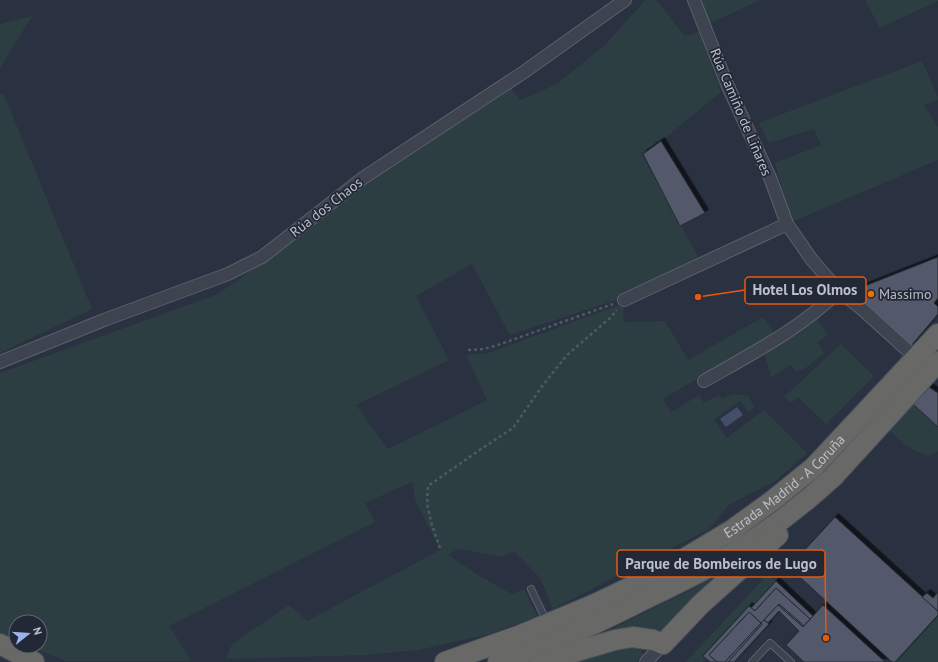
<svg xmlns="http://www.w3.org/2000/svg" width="938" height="662" font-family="'PT Sans',sans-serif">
<defs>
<filter id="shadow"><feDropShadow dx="3.5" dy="-3.5" stdDeviation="0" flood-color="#0009"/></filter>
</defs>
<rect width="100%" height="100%" fill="#2a3140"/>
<!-- green -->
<g fill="#2d3e42">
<polygon points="645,0 656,0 685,36 699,32 721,92 665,138 641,153 699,258 619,299 510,335 472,264 416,296 449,360 356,405 388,449 487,400 466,355 488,353 622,304 624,307 623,322 665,321 688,360 763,317 774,333 663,399 671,412 699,395 704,403 719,395 722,399 732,394 748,396 754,407 748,412 740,401 714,420 727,438 764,410 807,453 777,480 730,504 709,529 553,609 540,578 514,551 502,557 458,549 448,555 480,576 512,594 524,589 537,616 490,634 418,650 365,655 226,659 232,644 289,605 307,621 440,550 416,502 412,482 365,503 375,522 169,626 189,657 190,661 66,661 28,646 40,646 40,622 16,622 16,641 0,633 0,373 218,294 285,247 360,188 476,107 509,86 520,100 557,84 607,43"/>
<polygon points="699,0 761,0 710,23"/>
<polygon points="865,0 938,0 938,1 880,28"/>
<polygon points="32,16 0,68 0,24"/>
<polygon points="922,61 938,97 938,100 924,105 938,127 938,160 792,222 775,163 821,145 814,129 769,143 759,123"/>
<polygon points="0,94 4,95 92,309 0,353"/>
<polygon points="816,317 828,335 817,342 824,353 803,370 795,371 791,365 771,377 764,353"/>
<polygon points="841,344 874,376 826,424 798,397 791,403 784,397"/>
<polygon points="913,404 938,427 938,451 929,457 906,446 889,430"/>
<polygon points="768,574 776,581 751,608 749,606 703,655 706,658 702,662 686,662"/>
<polygon points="715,576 715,580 660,634 629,628 605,632 689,591"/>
<polygon points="938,615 938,662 895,662"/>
<polygon points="633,648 641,650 643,655 637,662 569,662 620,650"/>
</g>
<!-- water -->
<polygon fill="#434f69" points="737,407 743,415 726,427 720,419"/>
<!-- building -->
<g fill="#53596a" stroke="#242a37" filter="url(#shadow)">
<polygon points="661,141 705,213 680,226 643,154"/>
<polygon points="938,257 938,298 934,303 938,307 938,314 910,347 852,291"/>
<polygon points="929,387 938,393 938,427 913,404"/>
<polygon points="835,517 938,611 938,615 895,662 892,662 789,567"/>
<polygon points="776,581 813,616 810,619 776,588 755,611 751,608"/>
<polygon points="776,588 810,619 804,626 779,604 761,623 749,612 709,655 717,662 710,662 703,656 749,606 755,611"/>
<polygon points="938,592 938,611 922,597 927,593 933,598"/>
<polygon points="779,604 804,626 803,627 778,605"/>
<polygon points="778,605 803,627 823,605 885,662 804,662 786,645 799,631 779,611 768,623 764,620"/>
<polygon points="749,612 761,623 725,662 717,662 709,655"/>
<polygon points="764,620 769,624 734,662 728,662 762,624 761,623"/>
<polygon points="761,623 762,624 728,662 725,662"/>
</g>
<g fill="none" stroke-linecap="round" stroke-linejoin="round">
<!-- service casing -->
<g stroke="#5c616d" stroke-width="8">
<g id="service">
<polyline points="531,589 547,622"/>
<polyline points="752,662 770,643 791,662"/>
</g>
</g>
<!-- minor casing -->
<g stroke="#5c616d" stroke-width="14">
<g id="minor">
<polyline points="694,0 727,84 771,180 787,224 812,260 839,291 862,309 916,358"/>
<polyline points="624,300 787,224"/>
<polyline points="0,362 104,320 228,274 262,257 363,178 524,72 625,0"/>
<path d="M704,381C751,354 800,329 839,291"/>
<polyline points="646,662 663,644"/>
</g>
</g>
<!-- trunk casing -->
<g stroke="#484e5a" stroke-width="22">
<g id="trunk">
<polyline points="0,644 34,662"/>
<path id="s1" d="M445,662L521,635L593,605L637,584L682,560L732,530L772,501L814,467L938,334"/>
<path d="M498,662C549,646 598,623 645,599C666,589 687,579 707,568C752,543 795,512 833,477L938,362"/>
<polyline points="540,662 615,640 633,637 653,640 663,644 701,604 778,535"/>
</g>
</g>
<!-- path -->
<g stroke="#4c5b60" stroke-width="2.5" stroke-dasharray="3 3" stroke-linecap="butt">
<polyline points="468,350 484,349 498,345 613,304"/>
<polyline points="440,548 432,525 427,504 428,486 481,449 513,428 543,385 567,355 610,318 617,310"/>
</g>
<!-- service -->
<use href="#service" stroke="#3e4350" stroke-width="6"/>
<!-- minor -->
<use href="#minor" stroke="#3e4350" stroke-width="12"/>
<!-- trunk -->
<use href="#trunk" stroke="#686866" stroke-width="20"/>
</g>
<!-- markers -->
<circle fill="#e8710a" stroke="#222835" stroke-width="1.5" cx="871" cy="294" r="4"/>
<g text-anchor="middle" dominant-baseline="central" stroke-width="3.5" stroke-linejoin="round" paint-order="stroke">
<!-- street labels -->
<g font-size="14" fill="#bbbfca" stroke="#222835">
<text transform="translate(741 112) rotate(67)">Rúa Camiño de Liñares</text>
<text transform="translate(326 207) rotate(-38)">Rúa dos Chaos</text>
<text stroke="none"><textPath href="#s1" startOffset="385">Estrada Madrid - A Coruña</textPath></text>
</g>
<!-- poi labels -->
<g font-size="14" fill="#bbbfca" stroke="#222835" text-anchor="start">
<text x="879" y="294">Massimo</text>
</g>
</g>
<!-- callouts -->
<path fill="none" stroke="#e8590c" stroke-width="1.5" d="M698 297L745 290M826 638L825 564"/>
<g fill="#e8590c" stroke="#222835" stroke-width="1.5">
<circle cx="698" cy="297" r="4"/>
<circle cx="826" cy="638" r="4"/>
</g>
<g fill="#222835" stroke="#e8590c" stroke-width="1.5">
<rect x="745" y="277" width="121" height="27" rx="4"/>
<rect x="617" y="550" width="208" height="27" rx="4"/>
</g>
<g font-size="15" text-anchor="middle" font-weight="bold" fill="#bbbfca">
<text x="805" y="295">Hotel Los Olmos</text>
<text x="721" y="569">Parque de Bombeiros de Lugo</text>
</g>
<!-- north arrow -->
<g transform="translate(28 634) rotate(73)"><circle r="19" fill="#222835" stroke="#5f6471"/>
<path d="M0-3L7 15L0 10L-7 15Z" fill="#9cb2ed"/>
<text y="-6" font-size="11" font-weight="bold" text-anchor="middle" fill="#bbbfca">N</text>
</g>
</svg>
